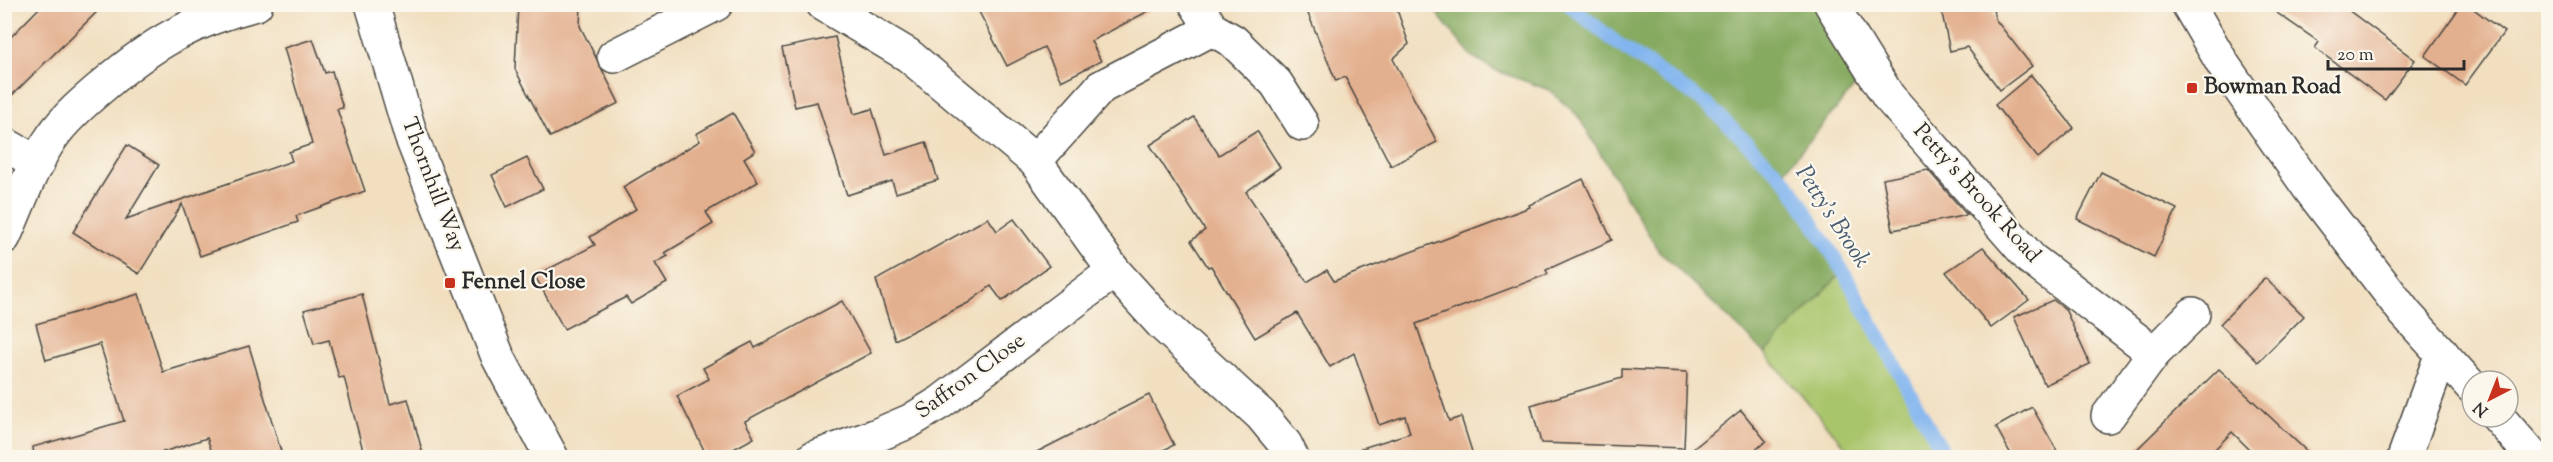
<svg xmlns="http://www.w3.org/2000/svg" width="2553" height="462" font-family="'Sorts Mill Goudy',serif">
<rect width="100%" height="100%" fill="#fbf7ec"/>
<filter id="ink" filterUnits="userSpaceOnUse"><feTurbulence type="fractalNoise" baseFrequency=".0167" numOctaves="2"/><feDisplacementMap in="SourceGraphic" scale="12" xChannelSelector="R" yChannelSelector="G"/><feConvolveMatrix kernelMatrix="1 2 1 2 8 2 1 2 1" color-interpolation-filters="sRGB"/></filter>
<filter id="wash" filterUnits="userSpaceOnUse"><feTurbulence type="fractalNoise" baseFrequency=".008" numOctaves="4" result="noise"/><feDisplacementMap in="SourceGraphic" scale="24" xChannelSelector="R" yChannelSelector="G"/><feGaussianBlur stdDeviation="1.35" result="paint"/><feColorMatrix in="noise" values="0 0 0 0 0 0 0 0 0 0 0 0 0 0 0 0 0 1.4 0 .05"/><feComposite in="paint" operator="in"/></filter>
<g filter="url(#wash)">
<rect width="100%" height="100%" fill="#f1dfc0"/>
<!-- green -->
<polygon fill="#a9c56c" stroke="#6a784c" stroke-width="1.5" points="1843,271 1946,457 1854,457 1765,353"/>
<!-- forest -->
<polygon fill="#86aa60" stroke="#586a46" stroke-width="1.5" points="1430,5 1825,5 1871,67 1780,176 1788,183 1843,271 1765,353 1658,250 1578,116 1549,90 1495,70 1471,56"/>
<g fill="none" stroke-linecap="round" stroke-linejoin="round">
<!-- stream -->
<polyline stroke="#82b5ef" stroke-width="14" points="1568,4 1618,44 1708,105 1788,183 1843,271 1946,458"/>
</g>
<g id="blocks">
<!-- building -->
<g fill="#e3b08f">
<polygon points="43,4 105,4 4,103 4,44"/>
<polygon points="518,4 581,4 580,26 619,103 550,137 515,69"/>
<polygon points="975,4 1162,4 1091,41 1101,61 1061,81 1044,47 1007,66"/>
<polygon points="1304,4 1395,4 1409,44 1393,59 1437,142 1391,166 1345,77 1336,81"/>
<polygon points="1940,4 1992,4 1995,19 2032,66 2000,90 1967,47 1950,51"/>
<polygon points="2264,4 2340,4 2415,60 2385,100 2315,48 2319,42"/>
<polygon points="2462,4 2467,4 2504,32 2465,85 2425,56"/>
<polygon points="835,37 854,114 872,109 886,155 926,142 938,180 896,193 892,181 847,195 817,102 795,107 782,48"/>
<polygon points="313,39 325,73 332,71 343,108 337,109 365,191 296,216 298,222 200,256 182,204 139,274 73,232 127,145 159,165 126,219 292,161 289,152 312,144 284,48"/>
<polygon points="2031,75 2074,128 2038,158 1995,105"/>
<polygon points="733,113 755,151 744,158 758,182 706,212 713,224 665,253 668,256 655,263 667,283 631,304 626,297 564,329 535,276 595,245 590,237 636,209 623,187 700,141 696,134"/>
<polygon points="1194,117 1219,155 1257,131 1280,167 1246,192 1307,282 1327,270 1334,281 1530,207 1529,205 1583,179 1612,240 1546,270 1548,274 1416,324 1449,421 1461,417 1474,458 1360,458 1359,449 1410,433 1405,416 1379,425 1354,353 1330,367 1297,313 1255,338 1211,266 1208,267 1191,241 1205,230 1150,145"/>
<polygon points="527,158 543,189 507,207 492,175"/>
<polygon points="1928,170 1967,215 1893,230 1883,179"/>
<polygon points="2101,172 2177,209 2154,257 2077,219"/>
<polygon points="988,218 997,231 1014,219 1049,266 1002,301 991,286 968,303 895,340 876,280"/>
<polygon points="1983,247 2029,300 1991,328 1946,272"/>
<polygon points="2265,278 2304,316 2258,362 2220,324"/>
<polygon points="139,294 163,372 249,346 283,458 214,458 207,438 144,458 34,458 33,447 124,421 100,344 46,360 36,324"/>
<polygon points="362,294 390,404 408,399 424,458 365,458 344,377 339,378 329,340 314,344 304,310"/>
<polygon points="2053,300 2065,309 2090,364 2045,385 2014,317"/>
<polygon points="842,301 871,353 745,421 754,438 717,458 708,458 677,396 709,379 703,368 752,342 755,348"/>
<polygon points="1622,369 1687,372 1684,448 1541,443 1531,405 1622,378"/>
<polygon points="2219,369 2314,458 2258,458 2232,432 2206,458 2128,458"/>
<polygon points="1149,395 1174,445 1147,458 1025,458"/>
<polygon points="2032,407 2061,458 2013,458 1996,427"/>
<polygon points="1741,410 1766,441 1746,458 1682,458"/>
</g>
</g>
</g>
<g filter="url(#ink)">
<use href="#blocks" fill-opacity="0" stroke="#494641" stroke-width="1.5"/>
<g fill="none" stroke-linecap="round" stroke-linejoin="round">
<!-- minor casing -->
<g stroke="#494641" stroke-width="36">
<g id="minor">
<polyline points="372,4 411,136 498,357 552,458"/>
<polyline points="823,4 908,55 1035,161 1114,271 1161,323 1261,415 1285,444 1292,458"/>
<polyline points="1196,4 1212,29 1233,41 1276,83 1302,124"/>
<polyline points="1831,4 1888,96 2031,259 2154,353"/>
<polyline points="2188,4 2224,66 2309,188 2405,313 2472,387"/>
<polyline points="614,56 716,4"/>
<polyline points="4,144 38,163"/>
<polyline points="1035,161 1101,87 1212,29"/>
<path d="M4,237C19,204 31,167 52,137C65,118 86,100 104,85C153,43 193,20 256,4"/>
<polyline points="2108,416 2154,353 2193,314"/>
<polyline points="2498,417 2534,458"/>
<polyline points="813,458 875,436 910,421 941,402 1114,271"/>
<polyline points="2404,458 2442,353"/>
</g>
</g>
<!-- minor -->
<use href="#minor" stroke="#fff" stroke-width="33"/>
</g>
</g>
<!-- markers -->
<g fill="#c8321e" stroke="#fbf7ec" stroke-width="2">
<rect x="2186" y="82" width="12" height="12" rx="3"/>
<rect x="444" y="277" width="12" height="12" rx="3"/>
</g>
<g text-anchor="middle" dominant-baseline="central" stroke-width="4.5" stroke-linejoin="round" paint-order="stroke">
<!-- poi labels -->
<g font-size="22" font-weight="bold" fill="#2b2b2b" stroke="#fbf7ec" text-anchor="start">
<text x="2204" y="88">Bowman Road</text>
<text x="462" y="283">Fennel Close</text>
</g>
<!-- street labels -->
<g font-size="22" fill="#2b2b2b" stroke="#fbf7ec">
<text transform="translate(432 185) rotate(69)">Thornhill Way</text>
<text transform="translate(1976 194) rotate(48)">Petty's Brook Road</text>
<text transform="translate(971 377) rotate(-36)">Saffron Close</text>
</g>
<!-- water labels -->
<g font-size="24" font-style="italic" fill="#495b70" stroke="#fbf7ec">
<text transform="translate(1832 217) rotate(57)">Petty's Brook</text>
</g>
</g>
<!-- margin -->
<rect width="2553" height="462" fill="none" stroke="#fbf7ec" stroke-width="24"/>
<!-- north arrow -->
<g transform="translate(2490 399) rotate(222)"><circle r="28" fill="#fbf7ec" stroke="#a8a59f" stroke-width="1.5"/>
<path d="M0-4.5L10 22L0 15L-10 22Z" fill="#c8321e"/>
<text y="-9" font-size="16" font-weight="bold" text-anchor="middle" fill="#2b2b2b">N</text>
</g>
<!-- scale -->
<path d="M2328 60v9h136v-9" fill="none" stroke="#2b2b2b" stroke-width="3"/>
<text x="2337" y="60" font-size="18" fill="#2b2b2b" stroke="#fbf7ec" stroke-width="4.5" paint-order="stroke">20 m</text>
</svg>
